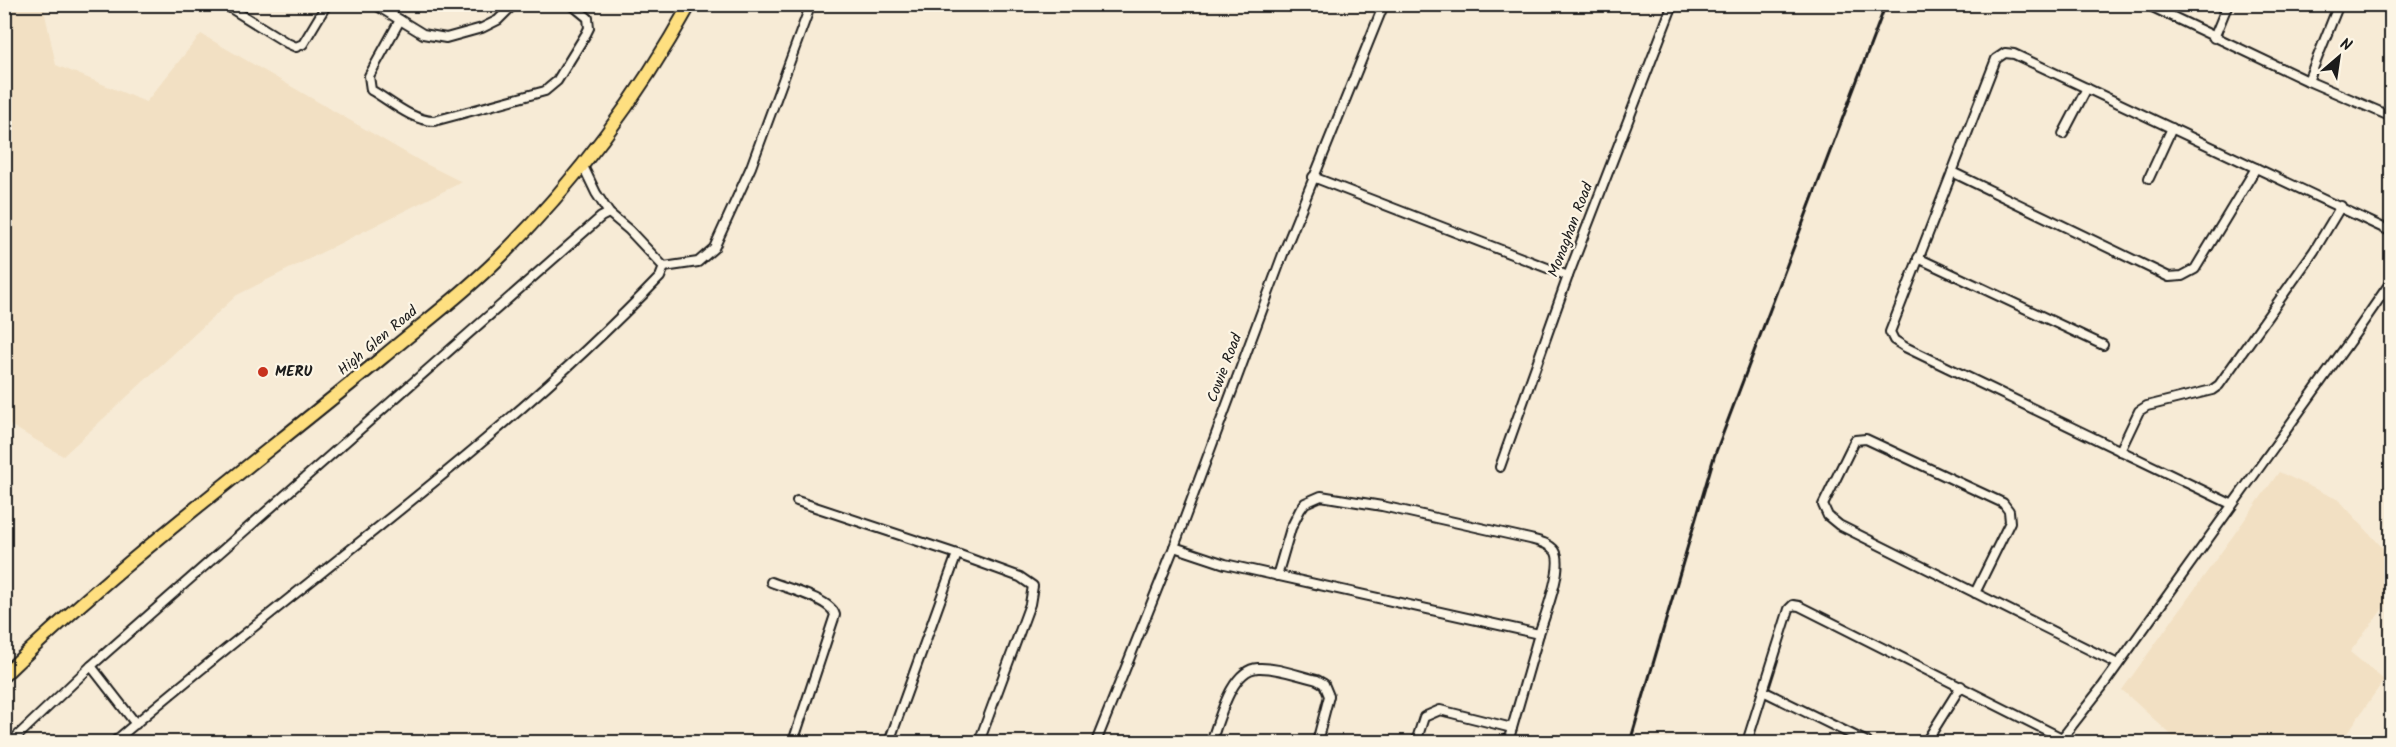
<svg xmlns="http://www.w3.org/2000/svg" width="2396" height="747" font-family="Kalam,sans-serif">
<rect width="100%" height="100%" fill="#f7ebd6"/>
<filter id="ink" filterUnits="userSpaceOnUse"><feTurbulence type="fractalNoise" baseFrequency=".0167" numOctaves="2"/><feDisplacementMap in="SourceGraphic" scale="12" xChannelSelector="R" yChannelSelector="G"/><feConvolveMatrix kernelMatrix="1 2 1 2 8 2 1 2 1" color-interpolation-filters="sRGB"/></filter>
<g filter="url(#ink)">
<!-- built -->
<g fill="#f2e0c3">
<polygon points="5,4 43,5 56,65 146,102 201,34 420,161 462,182 237,295 63,456 5,422"/>
<polygon points="2279,472 2339,500 2391,557 2391,598 2350,652 2384,680 2341,742 2179,742 2122,690"/>
</g>
<g fill="none" stroke-linecap="round" stroke-linejoin="round">
<!-- minor casing -->
<g stroke="#1c1c1c" stroke-width="12">
<g id="minor">
<polyline points="224,4 287,43 296,47 303,44 327,4"/>
<polyline points="374,4 423,34 446,38 482,28 498,20 514,4"/>
<polyline points="2146,4 2308,81 2392,117"/>
<path d="M400,20L369,76L371,90C389,100 412,121 434,121L545,91L557,81L586,34L589,28L588,18L571,4"/>
<polyline points="2214,38 2228,4"/>
<polyline points="2308,81 2339,4"/>
<polyline points="2063,134 2087,88"/>
<polyline points="583,166 596,193 609,213 629,230 664,267"/>
<polyline points="1952,172 2169,277 2182,276 2195,269 2256,168"/>
<polyline points="1313,177 1568,276"/>
<polyline points="2149,178 2172,128"/>
<polyline points="1918,258 2103,345"/>
<polyline points="664,267 698,262 714,248 751,167 811,4"/>
<polyline points="2120,451 2139,411 2147,406 2212,390 2219,385 2314,251 2341,206"/>
<polyline points="1500,467 1568,276 1673,4"/>
<polyline points="797,501 957,554 1020,577 1033,586 1030,604 979,742"/>
<polyline points="2231,504 1905,347 1894,340 1890,332 1996,59 2005,53 2014,54 2392,232"/>
<polyline points="1174,547 1225,564 1539,634 1508,742"/>
<path d="M1277,576L1291,528L1300,510L1305,503L1321,496L1382,506L1530,539C1538,541 1549,543 1555,551C1565,565 1544,618 1539,634"/>
<path d="M771,582C786,588 831,599 835,615L793,742"/>
<polyline points="1975,593 2010,522 2009,511 2003,503 1866,439 1855,440 1823,505 1828,516 1839,525 2118,664"/>
<polyline points="91,666 136,724"/>
<polyline points="1763,691 1867,742"/>
<polyline points="11,742 91,666 601,217 609,213"/>
<path d="M114,742C295,586 494,450 660,277L664,267"/>
<polyline points="889,742 957,554"/>
<polyline points="1096,742 1174,547 1283,254 1384,4"/>
<path d="M1211,742C1219,721 1231,669 1258,668C1277,667 1299,676 1317,680L1324,684L1329,696L1317,742"/>
<polyline points="1416,742 1424,717 1440,710 1512,728"/>
<polyline points="1747,742 1789,609 1793,605 1799,606 2062,738"/>
<polyline points="1926,742 1961,686"/>
<polyline points="2059,742 2102,687 2357,331 2388,286 2392,278"/>
</g>
</g>
<!-- primary casing -->
<g stroke="#1c1c1c" stroke-width="16">
<path id="primary" d="M4,675C123,560 256,462 383,357C421,325 462,295 498,259C574,184 638,98 690,4"/>
</g>
<!-- minor -->
<use href="#minor" stroke="#fcf5e5" stroke-width="8"/>
<!-- primary -->
<use href="#primary" stroke="#fedf80" stroke-width="12"/>
<!-- rail -->
<polyline stroke="#1c1c1c" stroke-width="3" points="1630,742 1714,457 1886,4"/>
</g>
</g>
<!-- markers -->
<circle fill="#c8321e" stroke="#fcf5e5" stroke-width="2" cx="263" cy="372" r="6"/>
<g text-anchor="middle" dominant-baseline="central" stroke-width="4.5" stroke-linejoin="round" paint-order="stroke">
<!-- street labels -->
<g font-size="15" fill="#1c1c1c" stroke="#fcf5e5">
<text transform="translate(1571 230) rotate(-69)">Monaghan Road</text>
<text transform="translate(378 341) rotate(-40)">High Glen Road</text>
<text transform="translate(1225 368) rotate(-69)">Cowie Road</text>
</g>
<!-- poi labels -->
<g font-size="15" font-weight="bold" fill="#1c1c1c" stroke="#fcf5e5" text-anchor="start">
<text x="275" y="372">MERU</text>
</g>
</g>
<!-- margin -->
<rect width="2396" height="747" fill="none" stroke="#fcf5e5" stroke-width="24"/>
<rect x="12" y="12" width="2372" height="723" fill="none" stroke="#1c1c1c" stroke-width="2" filter="url(#ink)"/>
<!-- north arrow -->
<g transform="translate(2339 57) rotate(29)" stroke="#fcf5e5" stroke-width="4.5" paint-order="stroke">
<path d="M0-4.5L10 22L0 15L-10 22Z" fill="#1c1c1c"/>
<text y="-9" font-size="16" font-weight="bold" text-anchor="middle" fill="#1c1c1c">N</text>
</g>
</svg>
